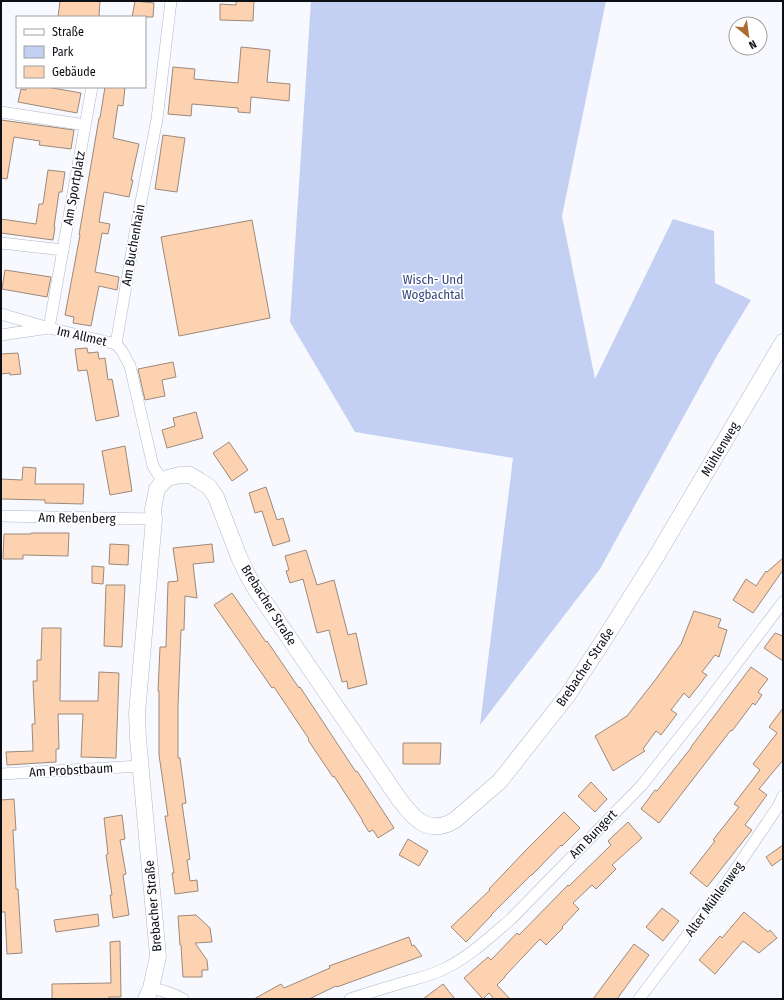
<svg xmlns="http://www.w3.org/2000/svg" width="784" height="1000" font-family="'Fira Sans Condensed',sans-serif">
<rect width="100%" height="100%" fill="#f7f9fe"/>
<!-- green -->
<polygon fill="#c3d0f4" points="311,1 606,1 562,216 595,379 673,219 714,231 715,283 751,300 718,354 600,569 480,725 513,458 355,432 290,322"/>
<!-- building -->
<g fill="#fcd2b1" stroke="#9d897a">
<polygon points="60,1 100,1 99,17 58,17"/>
<polygon points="135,1 154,3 153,17 132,17"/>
<polygon points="236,1 254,1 253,21 220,20 220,4 236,5"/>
<polygon points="241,47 270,50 267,82 290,84 289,101 251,97 250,113 238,112 238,108 192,104 191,116 168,114 173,67 195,69 194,79 238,83"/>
<polygon points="26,87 47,87 81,93 77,113 18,102 21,89 26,90"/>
<polygon points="105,87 125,87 123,106 118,105 113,138 139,144 131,180 133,180 129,197 104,192 99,222 110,224 108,234 102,233 95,272 119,277 117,290 99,286 91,326 73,323 74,317 65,315 80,235 79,235 99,118 100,118"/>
<polygon points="1,120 74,130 71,149 39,145 40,141 14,137 7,179 1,178"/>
<polygon points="163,135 185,138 177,192 155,189"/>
<polygon points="48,170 65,172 62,192 59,192 54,227 55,227 53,240 1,233 1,219 36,224 39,204 43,204"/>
<polygon points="252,220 270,318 179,336 161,237"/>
<polygon points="5,270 51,277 47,297 2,289"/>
<polygon points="87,348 88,353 98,352 99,359 105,358 108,380 112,379 119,416 96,421 87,370 78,371 75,349"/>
<polygon points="18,353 21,374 10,375 10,373 1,374 1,354"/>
<polygon points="173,362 176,377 162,380 165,396 145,400 138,369"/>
<polygon points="196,412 203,438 167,448 162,430 175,426 173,418"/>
<polygon points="229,442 248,470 232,481 213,453"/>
<polygon points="125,446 132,491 110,495 102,451"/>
<polygon points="23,467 36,468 35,484 84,484 83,504 45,503 45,500 1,499 1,479 22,480"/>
<polygon points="266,487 277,520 283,518 290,541 273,546 262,511 255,513 249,493"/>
<polygon points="31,533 69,533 68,556 23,555 23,559 3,559 4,534 31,534"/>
<polygon points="110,544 129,545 128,565 109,564"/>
<polygon points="212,544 214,562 193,564 197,598 185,596 184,630 181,630 178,707 178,758 180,758 186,803 182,804 190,859 187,860 190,881 197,880 198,891 175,894 172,873 174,873 165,816 168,816 159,755 159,691 158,691 160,647 166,647 168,582 178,581 173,548"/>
<polygon points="306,550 317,585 334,580 348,635 356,633 367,684 348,689 347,681 342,682 329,630 317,633 303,579 290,583 286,571 289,570 285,556"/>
<polygon points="783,558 783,570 753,613 733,600 746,579 756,586 766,571 767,572"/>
<polygon points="92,566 104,567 103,584 92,583"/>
<polygon points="106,585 125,585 122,647 104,646"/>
<polygon points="232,593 266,642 267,641 299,688 300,687 356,772 357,771 394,828 378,838 373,830 369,832 362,821 363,821 334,776 333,777 308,740 309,739 274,687 272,688 214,605"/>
<polygon points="694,611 721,619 718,627 727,630 719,657 715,655 702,672 707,675 689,698 684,693 671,710 677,714 661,735 656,731 643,749 645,751 613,771 595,736 627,716 656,679 681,644"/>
<polygon points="42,628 61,628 60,701 98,701 99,672 119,673 116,758 81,757 83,714 58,714 59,749 56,749 56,762 7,765 6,752 33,751 32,724 35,724 33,681 37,681 37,660 41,660"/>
<polygon points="775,633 783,636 783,661 764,648"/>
<polygon points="751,667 768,679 758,692 762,695 755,705 753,703 732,731 731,730 659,823 641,809 655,790 657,791 691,748 691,747"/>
<polygon points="783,708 783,760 759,789 767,795 745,825 752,830 707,887 690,873 715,841 713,840 739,807 734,804 760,770 753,764 777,733 769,727"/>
<polygon points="403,743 441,743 440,764 403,764"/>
<polygon points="591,782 607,799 595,812 578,796"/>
<polygon points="14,799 16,830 13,830 16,889 18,889 22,953 7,954 5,912 1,912 1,800"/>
<polygon points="564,812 580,828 562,846 561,845 532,875 531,875 491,915 492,915 466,942 451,927 490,890 489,889 526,850"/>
<polygon points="122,815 125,839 120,840 126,874 123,875 129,915 113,918 110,895 112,895 106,855 108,854 104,818"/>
<polygon points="628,822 642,838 612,865 616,869 596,889 592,885 573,903 579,909 562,927 563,928 546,945 540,939 505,976 505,977 497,985 510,999 494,999 489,993 483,999 464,978 488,957 491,960 517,933 519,935 568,885 569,886 611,845 608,841"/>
<polygon points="408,839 428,851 419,866 399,855"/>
<polygon points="783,845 783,858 772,866 766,857"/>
<polygon points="662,908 679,921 663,941 646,927"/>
<polygon points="744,912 768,932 770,930 777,938 759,953 743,941 715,974 699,960 720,936 722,938"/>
<polygon points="98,914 99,926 56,932 54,920"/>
<polygon points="196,915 210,928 212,942 195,943 207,960 208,970 202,970 202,977 183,977 181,945 180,945 178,916"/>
<polygon points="409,937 412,946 414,945 422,956 337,987 336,986 309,999 254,999 281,984 284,988 330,968 329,966"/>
<polygon points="120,941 121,997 109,997 109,999 52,999 52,984 111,983 110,942"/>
<polygon points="634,944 649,955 617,999 593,999"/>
<polygon points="443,984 455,999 423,999"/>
</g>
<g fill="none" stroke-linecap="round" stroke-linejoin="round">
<!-- street casing -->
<g stroke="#afb7cd" stroke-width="12">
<g id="street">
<polyline points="1,112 85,125"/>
<polyline points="1,243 63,250"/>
<polyline points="1,314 49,328 92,87"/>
<polyline points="1,335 49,328 116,344"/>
<polyline points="163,482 153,466 130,366 122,351 116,344 135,233 157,119 171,1"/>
<polyline points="1,516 154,519"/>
<polyline points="1,774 141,766"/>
<path d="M151,988C162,990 172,993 183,999"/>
<path d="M350,999C371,992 391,986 412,980C423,977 434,974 444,969C469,957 490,937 511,919L642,785L706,704L783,602"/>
<polyline points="639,999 725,885 779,805 783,796"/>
</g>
</g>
<!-- secondary casing -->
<g stroke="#afb7cd" stroke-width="17">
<path id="secondary" d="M146,999L151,988L158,956L138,739L137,713L154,519L153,509L157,489L163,482L168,478L180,475H190L200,481L209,487L216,497L239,557L247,574L255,588L397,796C412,817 428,837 455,820L500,781L567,696L607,635L656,557L783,342"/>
</g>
<!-- street -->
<use href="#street" stroke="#fff" stroke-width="11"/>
<!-- secondary -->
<use href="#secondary" stroke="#fff" stroke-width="16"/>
</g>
<g text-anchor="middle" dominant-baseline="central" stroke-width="3.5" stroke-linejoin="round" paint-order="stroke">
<!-- street labels -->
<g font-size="13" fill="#0c0f16" stroke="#fff">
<text transform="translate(74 188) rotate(-80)">Am Sportplatz</text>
<text transform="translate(133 245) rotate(-80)">Am Buchenhain</text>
<text transform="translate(82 336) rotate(13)">Im Allmet</text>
<text transform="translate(720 449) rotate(-59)">Mühlenweg</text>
<text transform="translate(77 518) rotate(1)">Am Rebenberg</text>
<text transform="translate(269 605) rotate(58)">Brebacher Straße</text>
<text transform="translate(585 667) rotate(-56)">Brebacher Straße</text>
<text transform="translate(71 770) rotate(-3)">Am Probstbaum</text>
<text transform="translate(593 834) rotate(-46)">Am Bungert</text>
<text transform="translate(714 899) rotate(-54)">Alter Mühlenweg</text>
<text transform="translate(153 906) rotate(-95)">Brebacher Straße</text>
</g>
<!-- park labels -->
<g font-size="13" fill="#36477e" stroke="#fff">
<text x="433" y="279">Wisch- Und<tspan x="433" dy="15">Wogbachtal</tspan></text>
</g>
</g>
<!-- border -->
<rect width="784" height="1000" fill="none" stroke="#0c0f16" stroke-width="4"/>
<!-- legend -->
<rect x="16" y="16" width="130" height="72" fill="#ffffff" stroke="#9e9fa2"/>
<rect x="24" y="29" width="20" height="6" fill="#ffffff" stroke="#9e9fa2"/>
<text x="52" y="36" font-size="12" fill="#0c0f16">Straße</text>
<rect x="24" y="46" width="20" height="12" fill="#c3d0f4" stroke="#9e9fa2"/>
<text x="52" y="56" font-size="12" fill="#0c0f16">Park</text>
<rect x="24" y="66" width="20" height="12" fill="#fcd2b1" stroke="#9e9fa2"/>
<text x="52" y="76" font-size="12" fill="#0c0f16">Gebäude</text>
<!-- north arrow -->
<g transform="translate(748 36) rotate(151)"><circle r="19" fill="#ffffff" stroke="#9e9fa2"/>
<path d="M0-3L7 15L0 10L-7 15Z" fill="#ab6c33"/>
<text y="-6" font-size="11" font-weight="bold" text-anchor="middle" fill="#0c0f16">N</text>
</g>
</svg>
